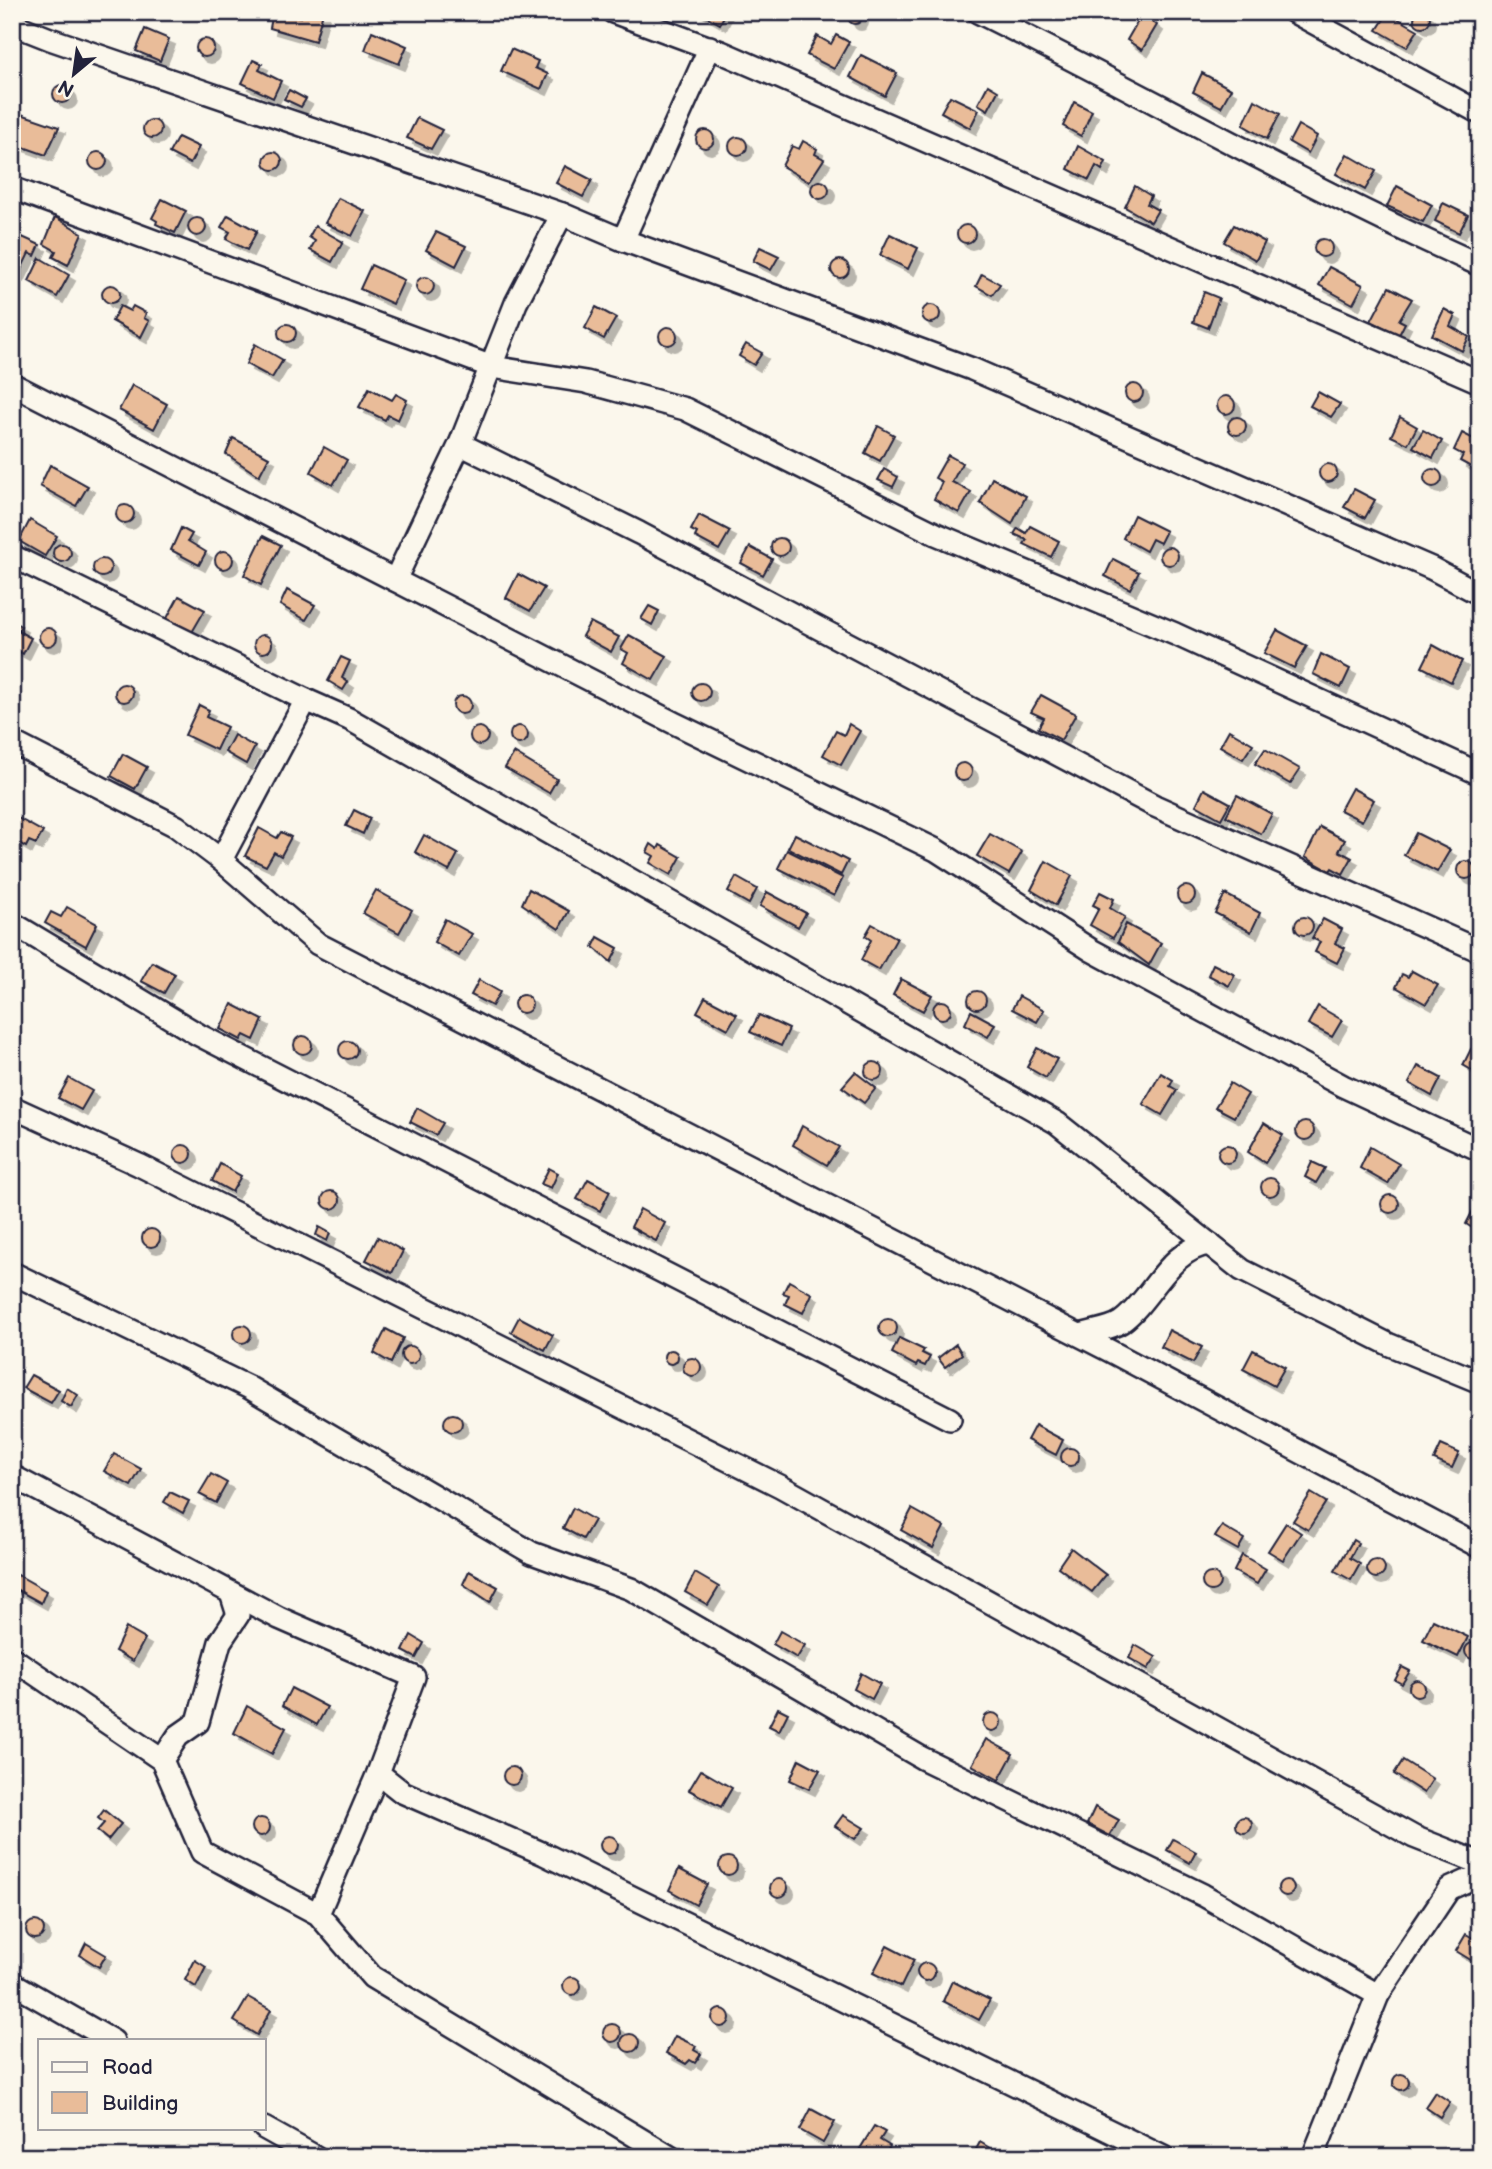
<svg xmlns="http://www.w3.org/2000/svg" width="1492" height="2169" font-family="'Balsamiq Sans',sans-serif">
<defs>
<filter id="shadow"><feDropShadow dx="6" dy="6" stdDeviation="0" flood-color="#0004"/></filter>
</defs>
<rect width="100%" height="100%" fill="#fbf7ec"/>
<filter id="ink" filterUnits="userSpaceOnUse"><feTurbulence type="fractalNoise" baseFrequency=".0143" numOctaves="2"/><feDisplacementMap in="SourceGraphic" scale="14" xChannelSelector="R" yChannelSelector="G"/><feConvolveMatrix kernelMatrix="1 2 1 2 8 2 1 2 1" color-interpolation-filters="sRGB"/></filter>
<g filter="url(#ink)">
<!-- building -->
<g fill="#e9bc99" stroke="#22223b" stroke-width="2" filter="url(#shadow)">
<circle cx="855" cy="17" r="7"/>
<circle cx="1422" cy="19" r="8"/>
<polygon points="273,12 301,17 303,12 323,12 315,41 270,28"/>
<polygon points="699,12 726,12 720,24"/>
<polygon points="1388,13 1418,30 1407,47 1377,30"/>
<polygon points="1142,14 1157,25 1142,50 1127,40"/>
<polygon points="145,29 169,39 160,61 136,51"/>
<polygon points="372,31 407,46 399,64 365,50"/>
<polygon points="836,35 849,42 834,69 807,55 817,36 831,44"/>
<circle cx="205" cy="48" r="9"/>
<polygon points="511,49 538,61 535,68 548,74 541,89 501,71"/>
<polygon points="861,55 897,73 885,96 850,77"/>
<polygon points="253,60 262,64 259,70 281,81 273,98 242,83"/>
<polygon points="1202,73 1231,89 1221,107 1193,92"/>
<polygon points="988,85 998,91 988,110 978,104"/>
<circle cx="62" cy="94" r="9"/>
<polygon points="289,90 306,99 301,107 284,99"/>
<polygon points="950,96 979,110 970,128 941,112"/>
<polygon points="1255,100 1280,114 1267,139 1243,125"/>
<polygon points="1074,102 1092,111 1081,136 1063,126"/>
<polygon points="21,114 59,127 46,155 12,143 12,134"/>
<polygon points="417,118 442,130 431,149 407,138"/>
<circle cx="152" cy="129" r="9"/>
<polygon points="1298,125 1317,136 1308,153 1289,142"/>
<circle cx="705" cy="139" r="9"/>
<polygon points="178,137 199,147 190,164 169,153"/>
<circle cx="738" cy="146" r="9"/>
<polygon points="803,141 817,149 815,154 824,159 809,182 782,166 792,146 799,149"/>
<polygon points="1078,146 1106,162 1102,170 1096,166 1089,180 1068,169"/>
<circle cx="273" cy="161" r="9"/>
<circle cx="98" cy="161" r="9"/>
<polygon points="1347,154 1376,171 1365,190 1336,174"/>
<polygon points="565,166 592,180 583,197 556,183"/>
<circle cx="820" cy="190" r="9"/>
<polygon points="1135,186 1151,196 1147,204 1158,210 1151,222 1125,207"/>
<polygon points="1397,186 1432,205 1423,222 1387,206"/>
<polygon points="338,198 365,211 352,236 325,223"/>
<polygon points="162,199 186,211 175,233 156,224 157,221 152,218"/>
<polygon points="1443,203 1468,215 1459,233 1435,221"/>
<polygon points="228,215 257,231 247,250 226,239 230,232 221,227"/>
<polygon points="55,217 82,233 68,265 53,257 56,251 44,244"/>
<circle cx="197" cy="227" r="9"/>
<polygon points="1234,225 1265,242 1256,260 1224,242"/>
<circle cx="966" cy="234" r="9"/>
<polygon points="315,226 343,242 332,262 310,250 315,241 309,237"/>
<polygon points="436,232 466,246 456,266 426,250"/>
<polygon points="890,234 918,248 908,269 880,255"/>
<polygon points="20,236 40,245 35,256 29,253 18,276 12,273 12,252"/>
<circle cx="1323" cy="248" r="9"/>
<polygon points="760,247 779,256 771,270 753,261"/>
<polygon points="40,258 69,275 57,297 29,281"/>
<circle cx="840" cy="269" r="9"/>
<polygon points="371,265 404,280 393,304 360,289"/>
<polygon points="1329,267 1363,285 1353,304 1319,285"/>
<polygon points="982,274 1000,284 992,295 976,286"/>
<circle cx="425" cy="286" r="9"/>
<circle cx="111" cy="294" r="9"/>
<polygon points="1389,287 1412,299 1399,320 1405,323 1399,335 1371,321"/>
<polygon points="1204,292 1219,298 1208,328 1193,322"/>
<circle cx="931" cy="314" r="9"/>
<polygon points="120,306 130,311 133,306 146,313 144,318 149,321 141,337 112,321"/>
<polygon points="596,307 616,318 604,339 585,328"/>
<polygon points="1444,309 1455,315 1450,326 1469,337 1462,351 1432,335"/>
<circle cx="287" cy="333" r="9"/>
<circle cx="668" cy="336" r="9"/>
<polygon points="255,344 283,360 272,378 246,364"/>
<polygon points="746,344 762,353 754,365 739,356"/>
<circle cx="1134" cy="393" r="9"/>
<polygon points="132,385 167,404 154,429 119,410"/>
<polygon points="369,388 392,400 396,394 407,400 398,420 388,415 385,420 359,407"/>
<polygon points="1318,392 1340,404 1331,417 1310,406"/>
<circle cx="1226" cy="405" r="9"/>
<polygon points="1400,417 1417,427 1408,444 1391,436"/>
<circle cx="1237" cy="426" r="9"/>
<polygon points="878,426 894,435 880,461 865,453"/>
<polygon points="1423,430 1442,441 1433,458 1413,447"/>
<polygon points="1462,433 1480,442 1480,472 1460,461 1463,455 1454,450"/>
<polygon points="233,438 269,457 259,476 226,454"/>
<polygon points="324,447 347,460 333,485 311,472"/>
<polygon points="948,455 962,463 952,482 971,492 959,513 934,499 942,482 935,478"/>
<circle cx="1328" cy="473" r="9"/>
<polygon points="50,465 88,486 76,506 40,486"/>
<polygon points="884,469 898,477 893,487 878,480"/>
<circle cx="1433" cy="478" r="9"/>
<polygon points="992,478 1026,496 1012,524 980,503"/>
<polygon points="1354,489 1375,500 1365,518 1344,507"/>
<circle cx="125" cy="514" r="9"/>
<polygon points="699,515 730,531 719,550 695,537 697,533 691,530"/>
<polygon points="1134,515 1166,531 1160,543 1152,539 1146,551 1123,538"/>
<polygon points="30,520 57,536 45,556 19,541"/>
<polygon points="1030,526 1059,541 1051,557 1024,544 1027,540 1014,534 1018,528 1026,533"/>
<polygon points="181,528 192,534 188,541 206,552 199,565 171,550"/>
<polygon points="263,536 281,545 261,585 244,575"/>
<circle cx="780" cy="547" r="9"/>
<circle cx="62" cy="553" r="9"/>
<polygon points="750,547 772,559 763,575 741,563"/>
<circle cx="1169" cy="556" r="9"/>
<circle cx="224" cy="560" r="9"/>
<polygon points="1113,559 1139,572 1130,589 1105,576"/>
<circle cx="102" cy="568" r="9"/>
<polygon points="518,574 544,588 530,611 506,598"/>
<polygon points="287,590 315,605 306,620 280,605"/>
<polygon points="179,596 205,610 191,634 166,620"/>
<polygon points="649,606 659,611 652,625 641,619"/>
<polygon points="12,621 21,626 18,631 31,638 23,654 12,648"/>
<polygon points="590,622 619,637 611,652 582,636"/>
<circle cx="48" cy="637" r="9"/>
<polygon points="1277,630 1307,646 1294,668 1264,653"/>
<polygon points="629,635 667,656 653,680 623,663 628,653 621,649"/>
<circle cx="263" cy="644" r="9"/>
<polygon points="1433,645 1462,661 1451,682 1422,667"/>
<polygon points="1321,654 1350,669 1341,688 1313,674"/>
<polygon points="341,657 350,661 342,678 348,682 343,690 328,681"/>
<circle cx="701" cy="692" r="9"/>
<circle cx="124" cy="693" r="9"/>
<polygon points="1041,695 1076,714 1061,740 1038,728 1044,718 1031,712"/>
<circle cx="462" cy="705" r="9"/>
<polygon points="199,705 209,710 206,717 227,727 216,750 185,735"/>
<polygon points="849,724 860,731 841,765 823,755 836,731 844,735"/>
<circle cx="519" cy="735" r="9"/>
<circle cx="479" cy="736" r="9"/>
<polygon points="1229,730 1253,744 1243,759 1220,746"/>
<polygon points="234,735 255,747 246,764 225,752"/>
<polygon points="1265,749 1300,769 1290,784 1255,764"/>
<polygon points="514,753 557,779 549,793 505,768"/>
<polygon points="123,754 147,767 135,789 111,776"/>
<circle cx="963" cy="772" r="9"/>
<polygon points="1352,788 1374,800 1362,821 1340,810"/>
<polygon points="1204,789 1230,803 1221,819 1196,805"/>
<polygon points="1237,795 1272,814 1261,834 1226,816"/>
<polygon points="354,810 370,818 363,834 346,826"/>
<polygon points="18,818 43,832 36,844 29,841 26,847 12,839 12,829"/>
<polygon points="1320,827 1345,840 1339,851 1352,858 1343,874 1332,868 1330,871 1305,857"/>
<polygon points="259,828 277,838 281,832 291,837 281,856 274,852 266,866 245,856"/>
<polygon points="1416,833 1450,850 1437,872 1404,855"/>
<polygon points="795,834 848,861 841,875 788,848"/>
<polygon points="990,834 1022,852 1009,874 977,856"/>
<polygon points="424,835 458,854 449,871 415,852"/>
<polygon points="651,844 658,849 660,845 681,857 671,875 650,863 654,856 647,852"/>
<polygon points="787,850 843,878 834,896 778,868"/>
<polygon points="1046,861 1072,876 1056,905 1031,890"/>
<circle cx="1466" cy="870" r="9"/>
<polygon points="736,877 757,889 749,904 728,892"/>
<circle cx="1186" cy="895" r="9"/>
<polygon points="529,889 569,911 559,929 522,904"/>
<polygon points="376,890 412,910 399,933 363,913"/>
<polygon points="767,892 806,913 798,927 760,906"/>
<polygon points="1100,892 1114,899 1110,908 1125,917 1113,938 1090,925 1099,908 1093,905"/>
<polygon points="1225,894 1260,913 1251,932 1215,913"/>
<polygon points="67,907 97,924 86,946 45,923 51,912 61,917"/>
<circle cx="1304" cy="926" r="9"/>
<polygon points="445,919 472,934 459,956 434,942"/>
<polygon points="1323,919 1342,929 1335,943 1345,948 1337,963 1315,952 1320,942 1312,938"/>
<polygon points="872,924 897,938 879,970 861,960 871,940 865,936"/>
<polygon points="1126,924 1161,943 1149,965 1118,942"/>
<polygon points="598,937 618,948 611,962 593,947"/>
<polygon points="152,962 175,974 164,993 141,981"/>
<polygon points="1213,964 1235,975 1229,986 1208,975"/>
<polygon points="1412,971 1438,985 1426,1004 1396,987 1402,974 1408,977"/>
<polygon points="901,979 932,995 923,1011 893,995"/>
<polygon points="479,980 500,992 492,1006 471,995"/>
<circle cx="977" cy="1000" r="9"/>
<circle cx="523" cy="1004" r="9"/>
<polygon points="1019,996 1044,1010 1037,1022 1012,1009"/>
<polygon points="705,997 737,1014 728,1029 697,1012"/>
<circle cx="942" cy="1010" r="9"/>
<polygon points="232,1004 263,1020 254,1040 244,1035 241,1040 220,1029"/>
<polygon points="1318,1006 1342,1020 1332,1037 1308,1024"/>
<polygon points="971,1011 995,1024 988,1037 965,1024"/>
<polygon points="759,1015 789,1029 781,1046 750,1032"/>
<circle cx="303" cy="1045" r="9"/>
<circle cx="348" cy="1050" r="9"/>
<polygon points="1037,1048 1057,1059 1046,1078 1027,1067"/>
<polygon points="1471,1049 1480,1054 1480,1075 1463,1065"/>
<circle cx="874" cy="1071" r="9"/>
<polygon points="1418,1066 1441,1078 1432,1096 1409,1083"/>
<polygon points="855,1072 876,1088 864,1103 842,1087"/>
<polygon points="1161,1073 1173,1080 1170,1086 1177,1090 1162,1115 1143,1104"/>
<polygon points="69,1078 92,1091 81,1110 58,1098"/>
<polygon points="1230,1083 1248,1094 1234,1117 1215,1107"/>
<polygon points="417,1108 443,1123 436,1135 410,1122"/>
<circle cx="1305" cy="1131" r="9"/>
<polygon points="1264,1123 1283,1135 1265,1163 1248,1152"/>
<polygon points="802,1126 839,1147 827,1165 793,1145"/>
<circle cx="1227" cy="1154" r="9"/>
<circle cx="183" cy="1154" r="9"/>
<polygon points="1370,1147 1399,1164 1388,1184 1360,1168"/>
<polygon points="1312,1162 1325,1168 1316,1183 1305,1177"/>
<polygon points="220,1164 241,1176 232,1192 212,1181"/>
<polygon points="549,1168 558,1173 551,1188 541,1184"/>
<circle cx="1270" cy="1187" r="9"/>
<polygon points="588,1179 610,1191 600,1211 577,1199"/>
<circle cx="331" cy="1200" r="9"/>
<circle cx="1390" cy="1204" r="9"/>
<polygon points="1480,1197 1480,1233 1466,1224"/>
<polygon points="640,1209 665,1223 656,1241 631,1227"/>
<polygon points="319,1227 330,1233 327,1241 316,1235"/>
<circle cx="151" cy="1238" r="9"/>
<polygon points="378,1237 403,1251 392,1273 366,1260"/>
<polygon points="789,1281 812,1294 803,1313 785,1304 789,1295 783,1293"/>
<polygon points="519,1317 553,1335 545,1350 511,1332"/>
<circle cx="888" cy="1328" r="9"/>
<circle cx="242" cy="1334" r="9"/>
<polygon points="386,1329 403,1338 391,1363 374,1353"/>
<polygon points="1169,1330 1202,1347 1193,1363 1161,1347"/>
<polygon points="899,1338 924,1350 922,1353 930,1357 925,1366 918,1363 916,1366 892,1353"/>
<polygon points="956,1344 962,1354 945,1367 938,1358"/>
<circle cx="410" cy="1355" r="9"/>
<circle cx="671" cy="1357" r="7"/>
<polygon points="1253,1350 1285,1367 1274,1386 1243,1369"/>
<circle cx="692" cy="1367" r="9"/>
<polygon points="31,1375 59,1390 51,1403 23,1388"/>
<polygon points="67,1388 78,1395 71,1407 61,1401"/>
<circle cx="453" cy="1423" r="9"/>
<polygon points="1035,1425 1063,1440 1056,1455 1027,1440"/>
<polygon points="1441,1445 1459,1453 1452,1468 1434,1460"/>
<circle cx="1070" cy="1457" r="9"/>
<polygon points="114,1454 141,1469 131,1486 104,1471"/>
<polygon points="211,1474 227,1483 216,1503 199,1494"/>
<polygon points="170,1492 189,1501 183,1513 164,1502"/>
<polygon points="1311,1493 1326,1502 1308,1530 1293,1521"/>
<polygon points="573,1508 594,1520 583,1539 563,1528"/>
<polygon points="912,1509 944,1527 933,1548 901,1530"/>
<polygon points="1286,1523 1301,1533 1283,1560 1268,1551"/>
<polygon points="1222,1526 1244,1539 1238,1550 1215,1537"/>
<polygon points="1353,1540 1358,1543 1350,1558 1360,1564 1351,1580 1335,1571"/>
<polygon points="1071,1548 1106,1575 1092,1592 1058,1567"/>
<polygon points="1242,1555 1266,1569 1257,1584 1234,1571"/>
<circle cx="1376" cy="1569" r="9"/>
<polygon points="469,1571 498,1587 490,1602 463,1584"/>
<polygon points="695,1573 719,1587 708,1605 685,1592"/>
<circle cx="1211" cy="1582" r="9"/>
<polygon points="18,1575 46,1591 41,1603 12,1587"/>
<polygon points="1433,1620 1468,1637 1458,1657 1423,1640"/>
<polygon points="126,1628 145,1639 133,1661 115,1651"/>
<polygon points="780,1631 805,1645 797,1658 773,1644"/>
<polygon points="411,1635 424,1643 416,1658 403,1651"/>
<circle cx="1473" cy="1651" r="8"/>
<polygon points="1135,1645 1156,1657 1148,1669 1129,1658"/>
<polygon points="1402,1667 1410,1671 1402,1684 1395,1680"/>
<polygon points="861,1673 880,1684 872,1699 854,1689"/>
<circle cx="1417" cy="1688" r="8"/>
<polygon points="291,1688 327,1707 317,1725 282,1706"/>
<polygon points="247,1706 286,1728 272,1754 234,1733"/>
<polygon points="778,1708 788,1713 779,1731 769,1726"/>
<circle cx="992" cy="1722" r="9"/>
<polygon points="986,1739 1013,1754 999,1780 972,1765"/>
<polygon points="799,1759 820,1770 809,1789 790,1780"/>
<polygon points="1403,1760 1433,1779 1424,1793 1394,1774"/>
<circle cx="512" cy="1776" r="9"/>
<polygon points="701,1770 732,1788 721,1807 689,1790"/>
<polygon points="1095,1807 1119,1820 1110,1836 1087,1824"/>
<polygon points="104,1810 121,1824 108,1840 97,1831 104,1823 98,1818"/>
<polygon points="843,1815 864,1828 855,1839 835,1826"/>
<circle cx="1244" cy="1825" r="8"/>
<circle cx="261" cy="1827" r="9"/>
<circle cx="609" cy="1845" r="9"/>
<polygon points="1173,1839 1196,1852 1190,1863 1167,1850"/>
<circle cx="728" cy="1866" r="9"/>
<polygon points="679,1869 707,1884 696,1905 669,1890"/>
<circle cx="779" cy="1888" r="9"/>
<circle cx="1286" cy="1888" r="8"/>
<circle cx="35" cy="1930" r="9"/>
<polygon points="1466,1934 1480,1942 1479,1965 1456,1951"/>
<polygon points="86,1943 106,1955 99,1967 80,1955"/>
<polygon points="887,1946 914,1960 901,1987 873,1973"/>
<polygon points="195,1960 206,1967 196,1987 185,1980"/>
<circle cx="926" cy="1972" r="9"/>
<circle cx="572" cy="1986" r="9"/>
<polygon points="952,1981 990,2000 979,2020 943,2001"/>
<polygon points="248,1997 271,2010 257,2035 234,2021"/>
<circle cx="721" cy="2018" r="9"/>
<circle cx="612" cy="2033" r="9"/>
<circle cx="630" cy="2043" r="9"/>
<polygon points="675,2036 696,2046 694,2050 701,2054 695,2063 690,2060 686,2064 666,2053"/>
<circle cx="1401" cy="2082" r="8"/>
<polygon points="1435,2092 1450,2102 1440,2117 1425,2107"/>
<polygon points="811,2109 835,2122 823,2143 800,2130"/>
<polygon points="874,2126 885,2132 880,2140 890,2146 884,2157 867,2157 858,2152"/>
<polygon points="980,2142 1001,2155 999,2157 972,2157"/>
</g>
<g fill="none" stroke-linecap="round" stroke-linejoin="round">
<!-- minor casing -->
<g stroke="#22223b" stroke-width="26">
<g id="minor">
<polyline points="613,12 721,52 1480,382"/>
<path d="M978,12C1146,95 1309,189 1480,265"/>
<polyline points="1294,12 1480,113"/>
<polyline points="12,24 50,39 562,214 623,240 972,369 1431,568 1480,594"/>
<polyline points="12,188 492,367 586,382 685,409 936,534 1175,634 1480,774"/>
<polyline points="623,240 710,47"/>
<polyline points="12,384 674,723 936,850 1091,950 1343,1086 1480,1150"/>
<polyline points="460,444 639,533 1155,806 1480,951"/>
<polyline points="12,556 306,700"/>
<polyline points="395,580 460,444 516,303 562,214"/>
<polyline points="12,742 176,826 221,860"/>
<polyline points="12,923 199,1035 950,1419"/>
<polyline points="12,1107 139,1165 780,1486 1414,1837 1480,1863"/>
<polyline points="12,1273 248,1387 532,1553 631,1589 922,1758 1203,1895 1378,1995 1449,1889 1480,1875"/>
<path d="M1080,1335C1092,1331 1111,1329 1121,1322C1152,1300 1169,1248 1210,1244"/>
<polyline points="1480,1382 1390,1345 1242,1270 1057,1123 349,719 306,700 221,860 318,944 1110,1351 1480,1547"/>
<polyline points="12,1476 279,1618 414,1677 378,1773 402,1792 544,1854 1163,2157"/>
<polyline points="12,1658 162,1760 202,1852 318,1914 372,1977 670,2157"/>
<polyline points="162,1760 178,1736 198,1722 220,1642 238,1615 231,1593"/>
<polyline points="318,1914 378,1773"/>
<polyline points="12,1983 113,2041"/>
<polyline points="264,2128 316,2157"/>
<polyline points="1313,2157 1378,1995"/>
</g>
</g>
<!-- minor -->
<use href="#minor" stroke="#fbf7ec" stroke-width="21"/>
</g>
</g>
<!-- margin -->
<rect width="1492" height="2169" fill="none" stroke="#fbf7ec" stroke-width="42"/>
<rect x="21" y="21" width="1450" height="2127" fill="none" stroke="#22223b" stroke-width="2.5" filter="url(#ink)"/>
<!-- legend -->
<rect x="38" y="2039" width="228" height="91" fill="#fbf7ec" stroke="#a4a2a5" stroke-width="2"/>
<rect x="52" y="2062" width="35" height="10" fill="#fbf7ec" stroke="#a4a2a5" stroke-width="2"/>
<text x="102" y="2074" font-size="21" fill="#22223b">Road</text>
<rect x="52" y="2092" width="35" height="21" fill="#e9bc99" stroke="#a4a2a5" stroke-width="2"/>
<text x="102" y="2110" font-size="21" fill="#22223b">Building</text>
<!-- north arrow -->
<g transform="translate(74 74) rotate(209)" stroke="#fbf7ec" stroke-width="5" paint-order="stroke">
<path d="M0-5L12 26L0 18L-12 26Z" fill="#22223b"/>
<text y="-10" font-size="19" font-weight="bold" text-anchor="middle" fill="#22223b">N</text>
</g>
</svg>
